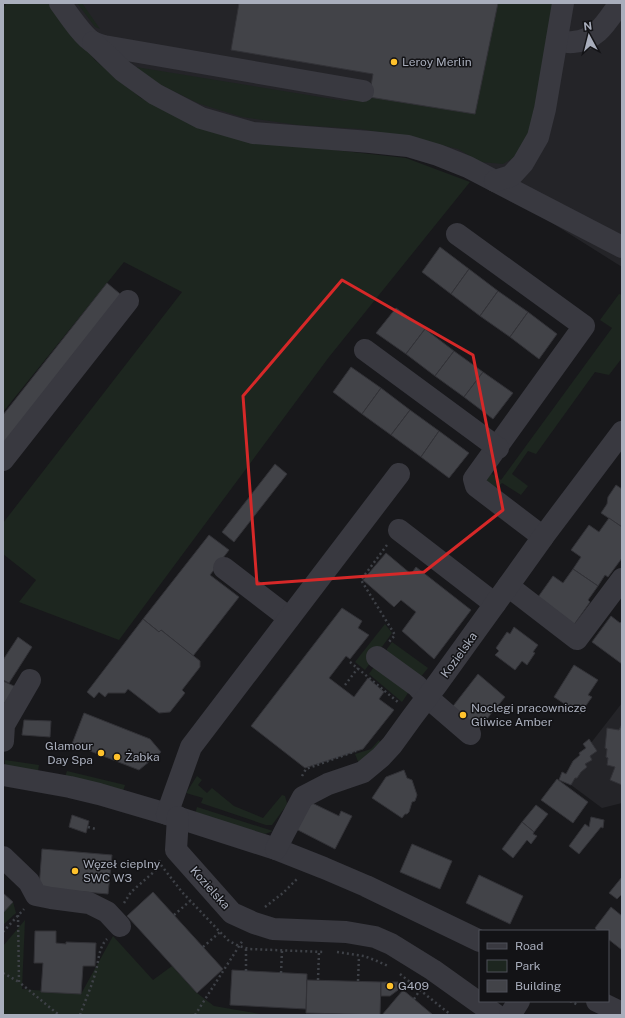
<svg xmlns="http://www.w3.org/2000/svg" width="625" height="1018" font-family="'Public Sans',sans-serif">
<rect width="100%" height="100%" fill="#18181b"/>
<!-- built -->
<g fill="#242428">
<polygon points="53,3 622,3 622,267 495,187 407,153 199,123"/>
<polygon points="622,703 622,803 602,808 563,779"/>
</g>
<!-- green -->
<g fill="#1d261f">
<polygon points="7,3 49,3 95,60 141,98 212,131 254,141 406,158 470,182 329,357 119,640 19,602 36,580 3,554 3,523 182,292 124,262 3,412 3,8"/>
<polygon points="77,3 82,3 100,29 95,27"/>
<polygon points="498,3 553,3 532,131 521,153 503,164 480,162 458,149 402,136 361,129 298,125 242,117 200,104 132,71 136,67 345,101 369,97 475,114"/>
<polygon points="619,294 622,295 622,358 609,375 595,372 536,454 528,451 512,474 528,486 521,495 502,483 494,490 486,482 489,472 501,480 612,328 600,320"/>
<polygon points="385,624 392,633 365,670 355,662"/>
<polygon points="392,642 428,668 419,679 387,656 387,649"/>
<polygon points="376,664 410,690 402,702 369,674"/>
<polygon points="379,740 382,746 359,764 355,754 371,749"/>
<polygon points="5,760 39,765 38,771 5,766"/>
<polygon points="67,771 125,785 123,791 65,777"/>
<polygon points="197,776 202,780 198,785 207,793 212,788 234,806 263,818 282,795 285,796 287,803 286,806 272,825 266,825 201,803 203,798 186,793"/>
<polygon points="197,807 273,831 265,834 195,814"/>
<polygon points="13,902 16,913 3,925 3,913"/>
<polygon points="25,920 22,989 81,994 113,936 153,980 172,966 197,993 214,1006 266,1015 3,1015 3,946"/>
</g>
<!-- building -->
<g fill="#424348" stroke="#323237">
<polygon points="239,3 498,3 475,114 369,97 373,74 231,50"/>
<polygon points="440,247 469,269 451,294 422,272"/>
<polygon points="469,269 498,291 480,316 451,294"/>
<polygon points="107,283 125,298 3,449 3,415"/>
<polygon points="498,291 528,312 510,337 480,316"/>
<polygon points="396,308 425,329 406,354 376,333"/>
<polygon points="528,312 557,334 539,359 510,337"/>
<polygon points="425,329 454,351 435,376 406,354"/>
<polygon points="454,351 483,372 464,397 435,376"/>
<polygon points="351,367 381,388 362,414 333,392"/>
<polygon points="483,372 513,393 493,419 464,397"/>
<polygon points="381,388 410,410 391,435 362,414"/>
<polygon points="410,410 439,431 421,457 391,435"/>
<polygon points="439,431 469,453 449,478 421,457"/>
<polygon points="275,464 287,474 234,542 222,532"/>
<polygon points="616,485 622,489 622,527 601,513 607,504 608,497"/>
<polygon points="609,518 622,527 622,558 608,577 605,575 598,586 573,569 581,557 571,550 589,525 599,532"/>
<polygon points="209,535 229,550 210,575 239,597 193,656 161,630 159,632 143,619"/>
<polygon points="386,553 411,574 416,567 471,610 434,659 402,631 416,612 401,600 394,607 363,580"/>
<polygon points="573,569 598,586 588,600 590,602 573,626 536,600 553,576 563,583"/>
<polygon points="342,608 362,621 358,628 369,635 350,659 346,656 329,678 354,697 368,678 384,692 379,699 394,710 363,749 305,768 251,726"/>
<polygon points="611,616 620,623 622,621 622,664 592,642"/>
<polygon points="143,619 159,632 161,630 200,661 200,667 182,690 185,693 170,712 159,713 128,689 125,693 108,693 105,697 99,692 94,698 87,692"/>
<polygon points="514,627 538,645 533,652 535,653 527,665 522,661 515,670 495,655 499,651 496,648 507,632 510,634"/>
<polygon points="18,637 32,647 9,683 3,680 3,660"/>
<polygon points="574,665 598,680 588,695 592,697 580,714 554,697"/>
<polygon points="478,674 505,697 477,731 450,710"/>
<polygon points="3,681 16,687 3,705"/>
<polygon points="84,713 150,739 161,752 139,770 72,744"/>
<polygon points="24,720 51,721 50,737 22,735"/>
<polygon points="622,724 622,785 610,780 615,767 607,765 608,758 606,757 607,749 605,748 607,728 619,730"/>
<polygon points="589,739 597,751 590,756 592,760 585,764 587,767 581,772 577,778 575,778 571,785 559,780 562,772 566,774 573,761 580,755 579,753 586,748 583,744"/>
<polygon points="404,770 407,778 412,780 417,795 415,801 412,802 409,812 407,814 405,814 402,818 372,798 386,777"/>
<polygon points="557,779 588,802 573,823 541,800"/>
<polygon points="310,802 339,816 341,811 352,816 335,849 296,829"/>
<polygon points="536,805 548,814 534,832 522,822"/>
<polygon points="72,815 89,821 86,833 69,827"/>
<polygon points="591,817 604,820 603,828 601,827 579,854 569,846 585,824 589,827"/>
<polygon points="522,822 534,832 533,834 537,836 531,844 527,840 513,858 502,849"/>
<polygon points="412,844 452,861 440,889 400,872"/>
<polygon points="42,849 112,855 108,894 39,888"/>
<polygon points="479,875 523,896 510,924 466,903"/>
<polygon points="622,877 622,895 621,895 617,899 609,893"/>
<polygon points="153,892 223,969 197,993 127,916"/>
<polygon points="3,893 13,902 3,913"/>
<polygon points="611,907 622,916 622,950 608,939 608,931 598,931 595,928"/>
<polygon points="35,931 56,931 56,943 66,944 66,942 96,943 95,966 83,966 81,994 41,992 43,963 34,963"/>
<polygon points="232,970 307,974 306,1009 230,1005"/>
<polygon points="307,980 381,982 380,1015 306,1013"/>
<polygon points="381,982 398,982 398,990 390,996 381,996"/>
<polygon points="403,990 414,999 433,1015 382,1015"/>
</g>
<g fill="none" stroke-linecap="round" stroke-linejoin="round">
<!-- path -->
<g stroke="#3e4147" stroke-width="2.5" stroke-dasharray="2 3" stroke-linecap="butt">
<polyline points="387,545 361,580 395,635 388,643"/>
<polyline points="350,662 399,703"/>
<polyline points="345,685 358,668"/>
<polyline points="302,776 306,769 356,751"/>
<polyline points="88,827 96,829"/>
<polyline points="161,865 182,892 220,932 229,941 239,946 249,949 324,952"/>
<polyline points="124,903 131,892 156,870 160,860"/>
<polyline points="265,907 283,893 297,879"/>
<polyline points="18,915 19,982 59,1015"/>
<polyline points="174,915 190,901"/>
<polyline points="3,932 24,909"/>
<polyline points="203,947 220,932"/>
<polyline points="337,952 364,956 377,961 388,966"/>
<polyline points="246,971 246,949"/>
<polyline points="3,973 19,982"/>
<polyline points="281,973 282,951"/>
<polyline points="400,974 451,1015"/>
<polyline points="318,980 319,952"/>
<polyline points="358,981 359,956"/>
<polyline points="414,999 420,990"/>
<polyline points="570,1001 578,1005"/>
<path d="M80,1015C85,1001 91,988 95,974C99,962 98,948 107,939"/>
<polyline points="195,1015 243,940"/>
</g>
<!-- minor -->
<g stroke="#393940" stroke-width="22">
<path d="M60,3C68,14 83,37 94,43C97,44 101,45 104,46L363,91"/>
<path d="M557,40C562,41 568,43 573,42C598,40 607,21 620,3"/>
<polyline points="93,42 123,71 155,94 201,118 253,133 370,142 408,146 438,155 468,167 622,247"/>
<polyline points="495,181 511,176 523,163 538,137 545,109 563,3"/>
<polyline points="457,234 584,326 474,479 476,486 543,537"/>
<polyline points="365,350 498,448"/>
<polyline points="3,460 128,301"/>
<polyline points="399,530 495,604"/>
<polyline points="224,568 289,618"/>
<polyline points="508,586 577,639 622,579"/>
<polyline points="377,657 417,686 427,697 470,734"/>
<polyline points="3,741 4,725 30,680"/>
<polyline points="3,775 70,787 99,794 167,814 276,849 324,868 366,886 480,941"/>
<polyline points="167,814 191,747 399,474"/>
<polyline points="178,817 176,850 232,913 254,923 273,929 346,932 375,937 391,944 433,970 496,1015"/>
<polyline points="276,849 284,833 303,797 328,784 363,772 381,757 392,745 413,716 438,683 508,586 543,537 622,432"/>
<polyline points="3,857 29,882 36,895 51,898 89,903 107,912 120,926"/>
<polyline points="597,1001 622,1013"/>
<polyline points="510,1015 519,1001"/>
</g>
</g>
<!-- marked area -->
<path fill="none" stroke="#d62828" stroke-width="3" stroke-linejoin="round" d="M342,280L473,355L503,510L424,572L257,584L243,396Z"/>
<!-- markers -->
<g fill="#ffc22c" stroke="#131316" stroke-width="1.5">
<circle cx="394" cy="62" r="4"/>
<circle cx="463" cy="715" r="4"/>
<circle cx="101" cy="753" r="4"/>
<circle cx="117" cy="757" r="4"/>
<circle cx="75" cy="871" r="4"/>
<circle cx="390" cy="986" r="4"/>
</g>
<g text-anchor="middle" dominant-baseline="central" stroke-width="3" stroke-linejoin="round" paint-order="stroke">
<!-- poi labels -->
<g font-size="12" fill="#a9aebc" stroke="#131316" text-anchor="start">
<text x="402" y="62">Leroy Merlin</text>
<text x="471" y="708">Noclegi pracownicze<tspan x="471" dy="14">Gliwice Amber</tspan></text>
<text x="93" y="746" text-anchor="end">Glamour<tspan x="93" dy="14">Day Spa</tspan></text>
<text x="125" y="757">Żabka</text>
<text x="83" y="864">Węzeł cieplny<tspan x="83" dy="14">SWC W3</tspan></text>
<text x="398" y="986">G409</text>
</g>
<!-- street labels -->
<g font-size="12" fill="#a9aebc" stroke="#131316">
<text transform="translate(459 655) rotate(-54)">Kozielska</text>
<text transform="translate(210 888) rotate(48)">Kozielska</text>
</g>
</g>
<!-- border -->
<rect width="625" height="1018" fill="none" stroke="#a9aebc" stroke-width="8"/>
<!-- legend -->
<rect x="479" y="930" width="130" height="72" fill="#131316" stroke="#4f5158"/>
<rect x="487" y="943" width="20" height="6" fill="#393940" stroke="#4f5158"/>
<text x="515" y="950" font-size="12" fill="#a9aebc">Road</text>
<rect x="487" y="960" width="20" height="12" fill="#1d261f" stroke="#4f5158"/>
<text x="515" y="970" font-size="12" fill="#a9aebc">Park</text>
<rect x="487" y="980" width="20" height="12" fill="#424348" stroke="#4f5158"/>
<text x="515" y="990" font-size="12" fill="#a9aebc">Building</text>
<!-- north arrow -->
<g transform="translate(589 36) rotate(353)" stroke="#131316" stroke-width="3" paint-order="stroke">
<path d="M0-3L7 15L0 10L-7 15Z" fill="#a9aebc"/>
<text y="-6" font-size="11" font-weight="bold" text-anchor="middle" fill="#a9aebc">N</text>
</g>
</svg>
